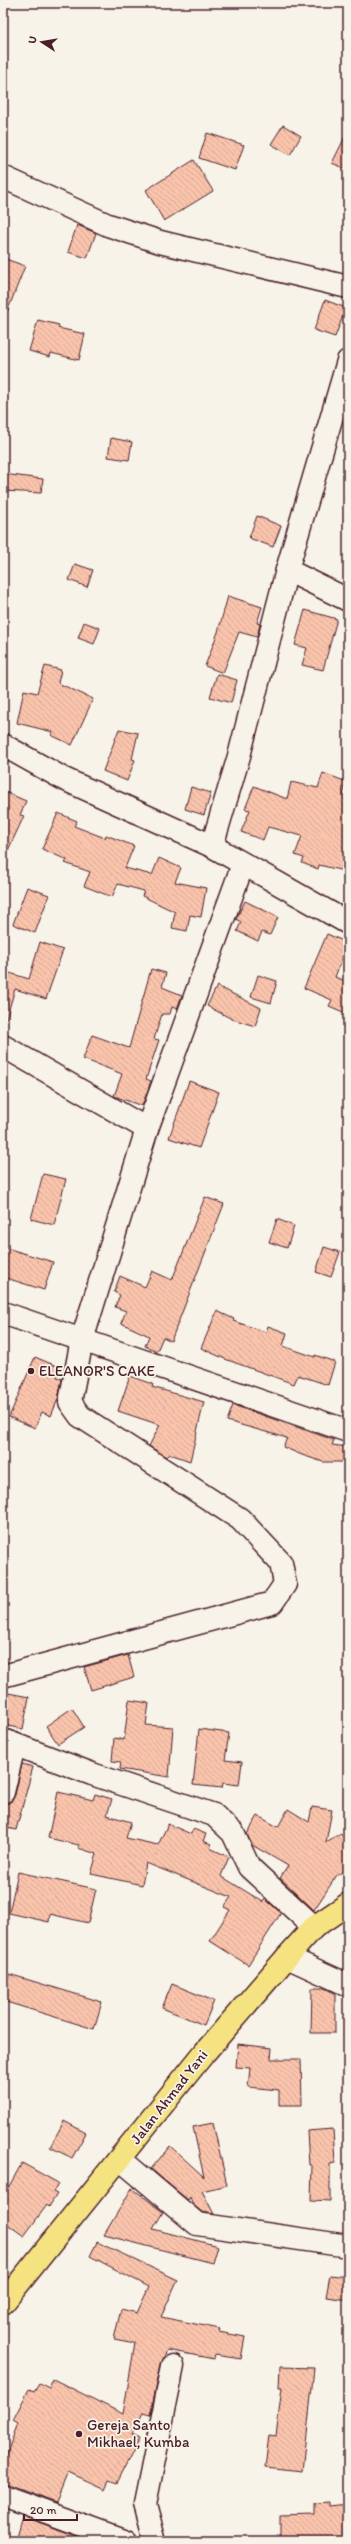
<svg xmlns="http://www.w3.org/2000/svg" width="351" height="2544" font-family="Itim,sans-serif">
<defs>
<pattern id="building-back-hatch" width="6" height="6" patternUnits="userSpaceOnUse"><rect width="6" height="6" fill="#fac4ac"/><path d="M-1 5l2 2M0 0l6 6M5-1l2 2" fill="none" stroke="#d8a894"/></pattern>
</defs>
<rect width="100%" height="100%" fill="#f7f3e8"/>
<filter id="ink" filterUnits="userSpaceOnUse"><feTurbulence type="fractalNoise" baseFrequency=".025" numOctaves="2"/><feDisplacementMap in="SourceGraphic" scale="8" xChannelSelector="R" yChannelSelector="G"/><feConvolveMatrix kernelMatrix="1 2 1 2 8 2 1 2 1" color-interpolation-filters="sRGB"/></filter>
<g filter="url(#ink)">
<!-- building -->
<g fill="url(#building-back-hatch)" stroke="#4a1f2b">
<polygon points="283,125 301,136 290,155 271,144"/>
<polygon points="348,131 348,170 332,163"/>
<polygon points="207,133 244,145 235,170 199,158"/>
<polygon points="194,160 213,191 164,221 146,190"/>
<polygon points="77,225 96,233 87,258 68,252"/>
<polygon points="3,258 25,266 4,320 3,320"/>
<polygon points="325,300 346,308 335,337 314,330"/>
<polygon points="38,320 59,325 58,328 85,334 79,360 51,353 50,357 29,351"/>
<polygon points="111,438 132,442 129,460 108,457"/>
<polygon points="3,474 43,479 41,493 3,491"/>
<polygon points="257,516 281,526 273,547 249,538"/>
<polygon points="75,564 93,570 87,587 69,580"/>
<polygon points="228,596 262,607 257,623 260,624 257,637 239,632 223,673 205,666 218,632"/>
<polygon points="305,610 337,619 323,670 302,665 307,648 295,645"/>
<polygon points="84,622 100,628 94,644 78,638"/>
<polygon points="45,666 61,670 58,683 93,699 72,745 51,735 53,732 17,723 24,690 37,693"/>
<polygon points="217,674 237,680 231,703 210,697"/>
<polygon points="119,729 138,733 132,759 135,760 127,781 103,771"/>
<polygon points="323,773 347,782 343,795 348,796 348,872 319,865 318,869 302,863 304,858 295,855 302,836 268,827 263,840 241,832 250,810 245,809 254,786 287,799 291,782 318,788"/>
<polygon points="191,787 211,793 204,815 185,809"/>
<polygon points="3,791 26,801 20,815 24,816 3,861"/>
<polygon points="58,813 77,821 74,826 105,838 106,835 134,846 125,868 152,875 159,858 181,868 175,882 206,888 201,917 190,915 187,931 172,928 175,912 142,896 144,891 118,884 112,897 84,886 90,872 65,863 67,860 42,849"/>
<polygon points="27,887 49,895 35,933 13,924"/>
<polygon points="245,901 278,917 270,935 262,932 258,941 237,931 241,922 236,919"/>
<polygon points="327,934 348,943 335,977 348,982 348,1014 329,1006 332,1000 304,988"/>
<polygon points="40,942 63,950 46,999 15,989 6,1019 3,1018 3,971 29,979"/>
<polygon points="151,969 166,973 162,987 182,995 177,1009 172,1007 170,1014 162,1014 154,1039 159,1040 146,1079 151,1081 142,1106 114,1096 122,1074 83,1059 92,1035 129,1048"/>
<polygon points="258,975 277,981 271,1003 251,997"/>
<polygon points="217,986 261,1008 255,1026 232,1019 207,1006"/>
<polygon points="189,1081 219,1092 199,1148 169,1138"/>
<polygon points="43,1174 66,1179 54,1225 31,1219"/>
<polygon points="205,1197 224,1204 171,1341 163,1337 157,1351 145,1346 149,1336 121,1323 126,1311 115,1307 120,1295 114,1292 120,1276 145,1287 152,1271 172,1280"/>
<polygon points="277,1219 294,1226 287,1248 269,1242"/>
<polygon points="3,1247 53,1262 44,1290 3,1277"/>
<polygon points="324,1247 340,1252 331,1277 316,1272"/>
<polygon points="217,1311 234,1319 233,1321 266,1332 268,1326 287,1333 283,1346 315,1357 315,1355 335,1362 328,1385 298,1375 294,1384 225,1359 201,1348"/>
<polygon points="35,1357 61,1368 57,1377 62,1379 58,1399 51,1416 42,1412 35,1428 9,1417"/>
<polygon points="130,1376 153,1384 152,1387 204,1402 190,1461 170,1454 167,1457 149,1446 160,1425 118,1411"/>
<polygon points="233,1405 334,1440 332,1445 348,1447 348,1462 323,1462 302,1455 283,1447 287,1438 227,1421"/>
<polygon points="128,1655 134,1677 91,1690 84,1667"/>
<polygon points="3,1692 29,1697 23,1729 3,1725"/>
<polygon points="129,1700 149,1703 146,1725 173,1727 169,1777 120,1769 121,1762 112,1761 114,1738 124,1740"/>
<polygon points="72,1708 84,1727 58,1744 46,1726"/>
<polygon points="199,1729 229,1733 225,1760 242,1762 239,1785 223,1783 222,1788 193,1785"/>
<polygon points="22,1764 33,1767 16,1830 3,1827 3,1804 12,1801 15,1795"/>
<polygon points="58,1792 93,1800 95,1794 112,1799 107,1815 131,1822 126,1838 158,1845 168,1824 191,1834 193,1829 206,1834 203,1841 211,1844 210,1848 229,1857 221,1876 263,1902 265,1899 281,1913 248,1965 210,1941 230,1910 224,1907 231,1897 146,1863 142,1885 91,1874 97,1854 78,1848 79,1845 48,1838"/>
<polygon points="312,1807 332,1810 326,1842 341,1833 343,1837 348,1835 348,1869 337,1875 314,1910 280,1878 288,1866 252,1845 247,1834 258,1816 278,1827 288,1809 309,1822"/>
<polygon points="18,1872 96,1889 88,1923 50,1914 49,1922 9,1913"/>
<polygon points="9,1974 102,2002 94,2029 3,2001 3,1992"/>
<polygon points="172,1984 214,2001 204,2025 162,2008"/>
<polygon points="312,1988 324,1988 335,1993 335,2033 311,2033"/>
<polygon points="238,2044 272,2048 271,2059 301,2059 302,2105 279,2105 279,2090 248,2087 250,2068 236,2067"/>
<polygon points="64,2121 86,2133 72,2158 50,2147"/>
<polygon points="213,2123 227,2185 202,2191 214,2214 202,2212 193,2205 190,2197 188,2200 151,2169 170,2146 204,2177 193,2127"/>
<polygon points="333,2129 335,2163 330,2164 330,2201 311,2200 312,2165 309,2165 307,2131"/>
<polygon points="22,2163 58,2183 53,2192 57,2194 49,2207 47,2205 24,2236 3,2221 3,2197"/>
<polygon points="132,2188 163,2212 153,2229 218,2246 213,2263 104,2235"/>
<polygon points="97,2242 178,2280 161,2317 220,2329 219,2332 245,2337 241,2359 215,2355 214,2359 167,2350 161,2364 150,2415 143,2413 132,2434 140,2438 117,2483 109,2480 105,2489 68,2472 56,2502 3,2482 3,2464 18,2423 13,2420 29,2389 34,2391 39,2383 49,2388 53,2379 123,2414 135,2343 114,2339 121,2309 137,2313 149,2287 90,2256"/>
<polygon points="330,2275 348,2277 348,2300 326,2297"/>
<polygon points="280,2367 314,2368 303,2471 265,2467 269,2435 276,2436 282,2387 279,2387"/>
<polygon points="329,2502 329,2506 348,2504 348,2541 280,2541 280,2516 314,2515 314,2503"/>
<polygon points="22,2516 90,2541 15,2541"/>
</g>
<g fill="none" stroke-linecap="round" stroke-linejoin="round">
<!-- minor casing -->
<g stroke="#4a1f2b" stroke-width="25">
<g id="minor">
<polyline points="3,177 108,225 160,242 348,287"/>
<polyline points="287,570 348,600"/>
<polyline points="3,745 64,779 212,846 348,923"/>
<polyline points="212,846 239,756 287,570 348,361"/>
<polyline points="3,1046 147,1129"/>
<polyline points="3,1313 348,1431"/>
<polyline points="3,1676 272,1603 285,1584 281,1563 240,1519 80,1416 70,1402 82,1340 147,1129 243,864"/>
<polyline points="3,1740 92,1774 214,1815 233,1833 249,1867 314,1927"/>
<polyline points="3,1792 14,1746"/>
<polyline points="287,1957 348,1985"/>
<polyline points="120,2159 197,2224 348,2246"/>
<polyline points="3,2496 126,2541"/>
<polyline points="155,2541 145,2504 173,2366"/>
</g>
</g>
<!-- highway casing -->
<g stroke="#4a1f2b" stroke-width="25">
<polyline id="highway" points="3,2303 205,2052 287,1957 314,1927 348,1904"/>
</g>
<!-- minor -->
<use href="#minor" stroke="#f7f3e8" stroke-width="22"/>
<!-- highway -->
<use href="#highway" stroke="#f5e382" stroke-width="22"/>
</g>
</g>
<!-- markers -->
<g fill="#4a1f2b" stroke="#f7f3e8" stroke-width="1.5">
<circle cx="31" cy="1371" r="4"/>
<circle cx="79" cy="2434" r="4"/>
</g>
<g text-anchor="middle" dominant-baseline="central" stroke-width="3.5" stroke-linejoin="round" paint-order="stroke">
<!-- poi labels -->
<g font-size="15" fill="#4a1f2b" stroke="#f7f3e8" text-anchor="start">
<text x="39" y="1371">ELEANOR'S CAKE</text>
<text x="87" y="2425">Gereja Santo<tspan x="87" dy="17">Mikhael, Kumba</tspan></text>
</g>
<!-- street labels -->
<g font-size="15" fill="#4a1f2b" stroke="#f7f3e8">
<text transform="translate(169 2097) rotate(-52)">Jalan Ahmad Yani</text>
</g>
</g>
<!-- margin -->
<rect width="351" height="2544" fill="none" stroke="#f7f3e8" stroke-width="16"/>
<rect x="8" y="8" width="335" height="2528" fill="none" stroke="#4a1f2b" stroke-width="1.5" filter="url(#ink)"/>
<!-- north arrow -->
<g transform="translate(42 42) rotate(282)" stroke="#f7f3e8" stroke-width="3" paint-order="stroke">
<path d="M0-3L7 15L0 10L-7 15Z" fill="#4a1f2b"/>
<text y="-6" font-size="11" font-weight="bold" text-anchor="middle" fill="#4a1f2b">U</text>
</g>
<!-- scale -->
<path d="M24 2514v6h53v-6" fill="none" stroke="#4a1f2b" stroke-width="2"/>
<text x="30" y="2514" font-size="12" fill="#4a1f2b" stroke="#f7f3e8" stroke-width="3" paint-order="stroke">20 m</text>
</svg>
